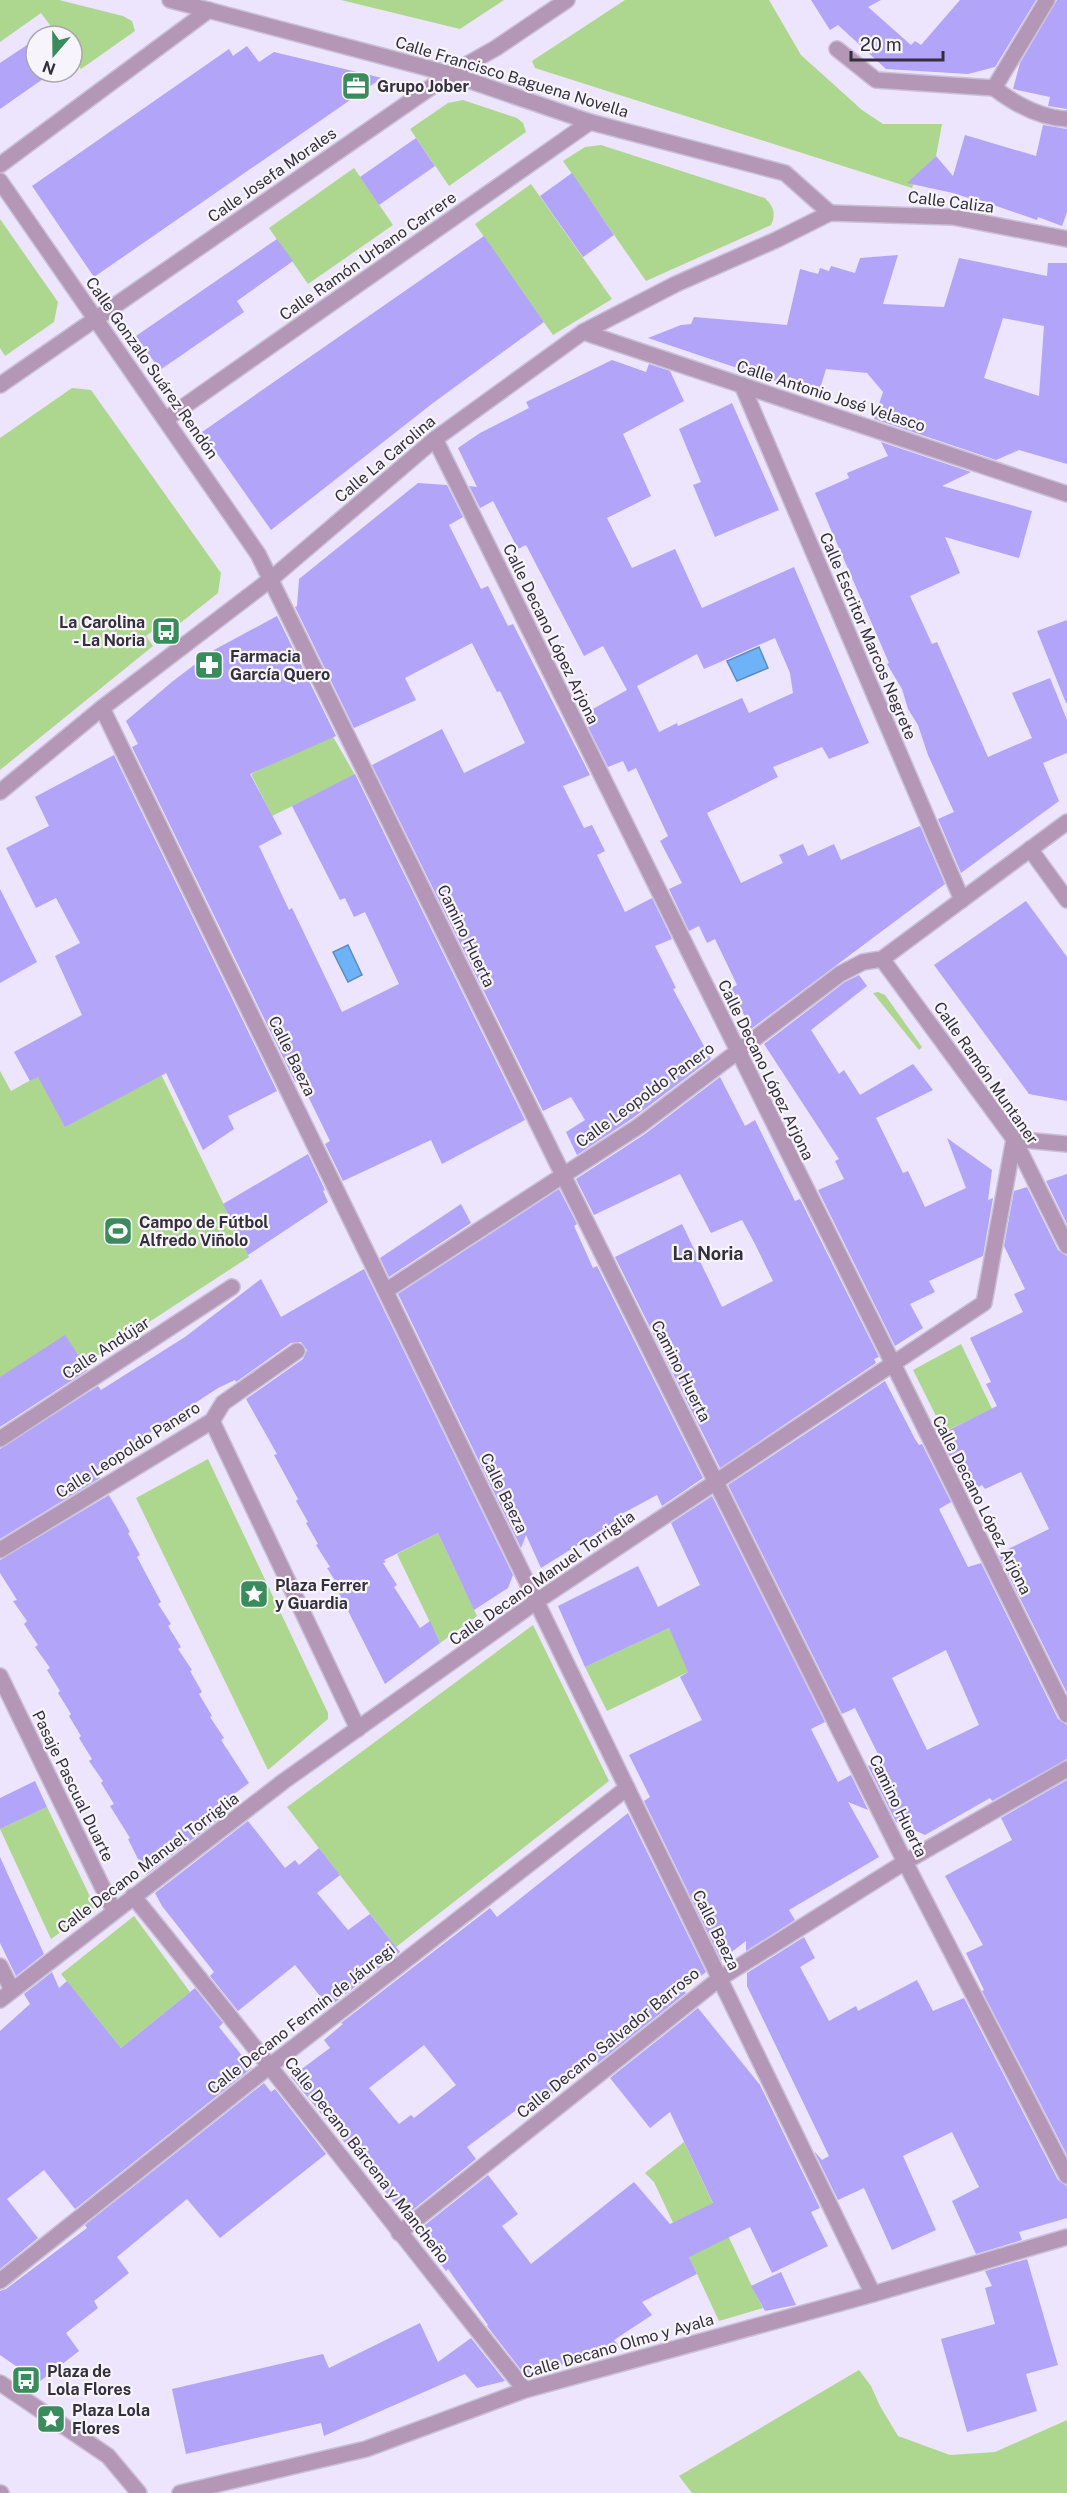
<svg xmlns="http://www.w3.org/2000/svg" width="1067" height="2493" font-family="'Public Sans',sans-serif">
<rect width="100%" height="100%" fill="#ede4fd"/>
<!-- green -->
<g fill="#add78e">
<polygon points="0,0 59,0 123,16 132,21 135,31 81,69 72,57 72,36 58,36 41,13 0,42"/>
<polygon points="341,0 504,0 460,29"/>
<polygon points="625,0 769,0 801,55 862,110 883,124 942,124 936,156 917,174 912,188 535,68 532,61"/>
<polygon points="463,100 517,118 523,123 526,132 449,186 410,129 448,103"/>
<path d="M601,145L765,198C774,207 776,214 771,225L646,281L563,161L585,147Z"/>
<polygon points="354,168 393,225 308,284 269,228"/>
<polygon points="531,184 612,299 553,335 475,224"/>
<polygon points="0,219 58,302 54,322 5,356 0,348"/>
<polygon points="72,388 91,390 221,573 218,593 179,624 173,616 146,636 153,646 0,770 0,438"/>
<polygon points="332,735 355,775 272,816 251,774"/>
<polygon points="878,992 885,995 922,1047 919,1050 873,993"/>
<polygon points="136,1022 249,1257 0,1419 0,1071 11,1091"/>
<polygon points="961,1344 992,1409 944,1432 913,1370"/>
<polygon points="208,1459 328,1713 328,1719 268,1770 136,1498"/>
<polygon points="438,1533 477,1616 440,1643 397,1554"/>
<polygon points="533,1625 609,1781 396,1947 287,1807"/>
<polygon points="669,1628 690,1671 607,1711 585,1667"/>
<polygon points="47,1807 95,1907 51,1939 0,1829"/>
<polygon points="134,1916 190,1992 121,2048 61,1974"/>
<polygon points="684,2142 756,2295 763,2308 719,2321 654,2182 645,2173"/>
<polygon points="859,2370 871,2386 880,2406 898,2436 950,2455 995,2452 1067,2420 1067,2493 692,2493 679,2476"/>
</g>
<!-- water -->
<g fill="#6eb3f7" stroke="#5d8bbf" stroke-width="1.5">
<polygon points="759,647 768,668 737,681 727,661"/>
<polygon points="348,945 362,975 348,982 333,952"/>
</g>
<!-- building -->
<g fill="#b2a4f9" fill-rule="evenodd">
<polygon points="811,0 881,0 868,7 911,45 915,41 921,45 960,0 1036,0 995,67 968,74 886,69 838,25 830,30"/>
<polygon points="1057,0 1067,0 1067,109 1048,106 1050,97 1013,89 1020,63"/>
<polygon points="36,39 36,72 53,72 0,109 0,63"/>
<polygon points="247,46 259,62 274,52 382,78 94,277 32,186 229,49 233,56"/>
<polygon points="1043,125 1067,129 1067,212 1062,226 1038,217 1037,220 979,200 978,201 953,193 907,183 936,156 953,176 965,135 1036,156"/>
<polygon points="416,138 435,166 379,205 360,177"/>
<polygon points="572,173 614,235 583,257 540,196"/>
<polygon points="484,236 544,322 433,403 271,530 202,432"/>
<polygon points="277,239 293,261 237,301 244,312 160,370 136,336"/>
<path d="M898,255L883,304L944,307L959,258L1047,276L1048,263H1067V464L1019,450L996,460L874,419L883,392L867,373L826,369L818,395L648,338L681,325L691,324L694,317L787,325L800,269L818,274L820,268L829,271L831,266L855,273L860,258ZM1003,318L1044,326L1039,396L984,378Z"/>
<path d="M612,360L646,372L649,364L670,371L684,401L623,434L651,496L607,518L632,568L675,549L702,608L794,567L869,743L829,759L822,747L773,767L778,777L707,813L741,883L783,863L779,855L803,844L808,856L834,844L841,860L920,826L945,884L751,1029L731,988L737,985L715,939L707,943L699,926L689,931L669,889L682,883L660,841L668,836L636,768L628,772L623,761L608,767L582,715L627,690L603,646L584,656L526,545L518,549L493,501L480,508L469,486L477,487L458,448L480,433L529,408L526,402ZM775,638L790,673L793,693L749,713L742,698L678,726L677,723L659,732L637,686L697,654L704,669Z"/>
<polygon points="732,403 779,510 715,537 693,485 701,482 679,429"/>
<polygon points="881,442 971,472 942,486 1032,511 1019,558 945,537 960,573 910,596 932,644 937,642 988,757 1032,738 1012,693 1050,678 1067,720 1067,753 1043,763 1059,801 961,873 938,819 954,812 928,755 918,725 908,709 902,689 887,664 889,663 815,493 849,478 847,473 888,456"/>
<polygon points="418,483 447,485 463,517 449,525 481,589 488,586 508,626 513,624 590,775 563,786 584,828 592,825 605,851 597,855 625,912 652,898 672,939 655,946 676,988 673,989 711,1059 633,1118 577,1155 566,1132 585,1120 571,1097 543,1111 372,765 442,729 464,773 525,743 500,691 497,692 472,643 405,678 416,700 354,728 295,607 297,606 299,579"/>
<polygon points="277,616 336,736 250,774 282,834 259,846 289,910 292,908 342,1012 399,984 365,912 354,917 345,898 340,900 292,806 355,774 525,1120 442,1164 431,1140 343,1181 325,1144 330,1141 300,1080 295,1082 132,747 138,744 126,721 173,681 214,650"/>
<polygon points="1067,620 1067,703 1066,703 1037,631"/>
<polygon points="114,755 277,1091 228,1116 234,1129 203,1150 166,1073 65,1127 38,1077 30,1081 14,1052 82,1015 55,956 80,943 56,898 36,908 6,848 49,826 35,797"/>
<polygon points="0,889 37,962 0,983"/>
<polygon points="1026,901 1067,957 1067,1101 1029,1094 934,965"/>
<polygon points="859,975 867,986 811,1030 839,1074 844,1070 860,1095 913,1064 933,1090 876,1118 903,1173 908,1171 925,1207 966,1188 947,1138 992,1170 988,1200 993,1198 983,1256 929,1281 935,1292 910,1304 923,1328 895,1346 818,1190 844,1179 835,1161 839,1159 764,1044 845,982"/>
<polygon points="720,1077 745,1126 755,1120 795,1201 800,1199 879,1357 874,1359 876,1363 720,1468 615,1257 682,1224 722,1307 773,1281 755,1244 742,1220 711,1233 680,1174 594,1215 576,1179 645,1134"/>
<polygon points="308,1154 325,1190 323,1191 328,1202 248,1255 223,1204"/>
<polygon points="1067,1174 1067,1224 1046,1181"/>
<polygon points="1027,1187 1058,1250 1067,1256 1067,1693 998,1554 1049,1529 1021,1472 985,1489 982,1485 968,1493 939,1435 997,1406 986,1384 991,1382 970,1338 1023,1312 1014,1294 1025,1289 1004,1246 1014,1191"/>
<polygon points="559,1189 577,1224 574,1226 593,1268 597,1266 703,1478 662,1506 657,1495 616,1517 618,1520 541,1568 526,1535 521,1548 398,1294"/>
<polygon points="461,1204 471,1223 389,1277 380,1258"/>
<polygon points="364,1269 513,1575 508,1588 474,1610 438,1533 384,1560 386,1562 383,1563 397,1585 394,1587 420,1628 430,1621 440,1643 385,1684 338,1591 341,1590 327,1568 330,1567 316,1545 318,1544 306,1523 308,1522 296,1501 298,1499 274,1455 277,1454 246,1399 303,1359 307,1350 301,1342 291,1343 236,1382 235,1380 218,1388 103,1463 104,1465 95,1471 100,1478 0,1539 0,1449 98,1386 101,1390 185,1337 261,1279 281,1317"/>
<polygon points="65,1335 88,1370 0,1427 0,1377"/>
<path d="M885,1381L915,1439L919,1445L922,1444L951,1502L939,1509L968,1567L981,1563L1058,1719L1067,1725V1759L992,1801L990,1798L925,1835L896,1822L868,1766L881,1760L855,1708L842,1714L728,1485ZM946,1650L979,1725L927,1750L892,1678Z"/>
<polygon points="109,1495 130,1532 128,1533 140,1555 137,1557 161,1602 158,1604 171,1624 168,1626 181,1647 178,1649 192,1670 190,1671 202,1692 199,1694 212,1716 210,1717 224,1738 221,1740 249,1783 230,1797 237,1805 146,1875 128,1839 130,1838 110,1806 114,1804 101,1783 103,1781 89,1761 92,1759 79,1738 81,1736 69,1716 71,1714 58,1693 60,1691 47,1670 50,1668 35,1647 38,1645 24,1624 27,1621 13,1601 17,1600 0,1573 0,1560"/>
<polygon points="712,1496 825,1722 811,1729 838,1782 851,1775 868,1810 848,1802 879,1857 789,1910 795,1920 746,1951 746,1941 721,1960 644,1801 650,1797 629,1755 702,1720 680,1677 688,1672 669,1628 585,1667 558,1606 638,1566 658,1607 700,1585 671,1523"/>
<polygon points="1067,1780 1067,2155 982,1991 984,1990 966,1953 983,1945 945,1876 1012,1840 1001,1818"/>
<polygon points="35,1781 47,1807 0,1829 0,1798"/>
<path d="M628,1813L706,1972L683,1990L686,1993L598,2063L596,2061L575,2075L533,2109L527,2102L467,2147L476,2159L405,2216L291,2077L330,2048L324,2040L343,2024L341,2023L490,1908L497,1917ZM424,2045L456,2085L414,2118L411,2115L399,2124L369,2088Z"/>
<polygon points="248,1821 285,1868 295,1860 299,1865 319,1848 340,1875 317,1893 348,1930 370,1914 400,1952 329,2007 295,1965 238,2011 210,1976 214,1972 162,1906 155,1893"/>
<polygon points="0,1857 44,1954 16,1976 0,1943"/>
<polygon points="804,1937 815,1958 800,1967 829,2021 856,2006 858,2011 917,1980 933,2011 964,1998 1058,2180 1067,2186 1067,2218 1019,2232 1022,2240 976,2254 952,2201 979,2187 952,2132 903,2156 936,2230 892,2250 864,2188 838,2200 814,2151 822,2160 829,2156 747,1986 747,1973"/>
<polygon points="52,1972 59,1988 67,1981 121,2048 195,1988 223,2023 219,2027 252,2068 75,2209 44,2170 7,2199 38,2238 0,2269 0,2031 30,2004 24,1994"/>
<polygon points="698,2008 760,2085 820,2208 811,2212 828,2246 772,2273 750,2227 689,2257 697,2274 642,2302 652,2315 614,2340 620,2348 525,2375 487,2326 488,2325 448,2269 446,2271 416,2232 488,2175 518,2214 502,2226 531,2264 634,2182 670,2224 713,2203 670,2112 650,2128 610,2078"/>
<polygon points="264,2083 271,2092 275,2089 326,2154 220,2238 187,2199 117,2257 129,2273 94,2301 98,2308 66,2333 79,2351 39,2382 0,2355 0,2291 6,2289 87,2228 85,2225"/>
<polygon points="1027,2259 1058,2365 1026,2374 1037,2411 967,2432 941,2339 995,2324 985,2288 992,2286 985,2271"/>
<polygon points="781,2272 796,2305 765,2311 751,2286"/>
<polygon points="420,2323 438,2362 471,2338 505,2381 477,2388 465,2374 324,2436 321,2423 186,2454 172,2389 323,2354 329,2368"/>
</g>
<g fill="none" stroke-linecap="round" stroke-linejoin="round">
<!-- minor casing -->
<g stroke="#c8c0d6" stroke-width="18">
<g id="minor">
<polyline points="170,0 450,74 590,122 785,173 830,213"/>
<polyline points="837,49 876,80 994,88"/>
<polyline points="994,88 1047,0"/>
<path d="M994,88C1015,104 1040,118 1067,119"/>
<polyline points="0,165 209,10"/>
<polyline points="0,181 258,554 563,1175 905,1862 1067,2176"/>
<polyline points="583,332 1067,494"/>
<polyline points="0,385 450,74 496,48 567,0"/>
<polyline points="742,385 962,900"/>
<polyline points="166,419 590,122"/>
<polyline points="435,439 1067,1715"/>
<polyline points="102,708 873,2294"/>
<polyline points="0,792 102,708 271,579 435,439 583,332 676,284 776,240 830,213 953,217 1067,239"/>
<polyline points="1030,849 1067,900"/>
<polyline points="882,959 1014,1139 1067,1246"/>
<polyline points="1014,1139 1067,1144"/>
<polyline points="387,1290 639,1126 840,974 863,962 882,959 1067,822"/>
<polyline points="212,1421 358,1729"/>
<polyline points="0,1439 232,1287"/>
<polyline points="0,1550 212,1421 223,1403 297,1351"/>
<polyline points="0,1676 114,1911"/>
<path d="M133,1896C266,2059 394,2226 525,2390"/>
<polyline points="0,1966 12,1990"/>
<polyline points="0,2000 284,1781 537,1601 984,1303 1014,1139"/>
<polyline points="399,2233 719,1979 905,1862 1067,1769"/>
<polyline points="0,2281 271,2065 627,1788"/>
<polyline points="0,2383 108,2456 139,2493"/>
<polyline points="0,2493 1,2493"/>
<polyline points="180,2493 366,2449 525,2390 873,2294 1067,2237"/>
</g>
</g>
<!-- minor -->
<use href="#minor" stroke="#b497b6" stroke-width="15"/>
</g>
<!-- icons -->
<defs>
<g id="office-square" transform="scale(1.5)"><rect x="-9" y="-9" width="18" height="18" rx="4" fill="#3b8c5d" stroke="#f7f5fb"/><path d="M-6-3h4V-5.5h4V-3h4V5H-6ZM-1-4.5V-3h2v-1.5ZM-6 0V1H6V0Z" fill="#fff"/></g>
<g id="bus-square" transform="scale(1.5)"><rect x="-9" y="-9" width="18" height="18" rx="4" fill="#3b8c5d" stroke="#f7f5fb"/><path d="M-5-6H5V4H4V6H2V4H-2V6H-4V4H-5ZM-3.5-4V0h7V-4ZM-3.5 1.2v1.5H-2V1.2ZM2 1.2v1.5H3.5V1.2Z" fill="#fff"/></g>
<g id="pharmacy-square" transform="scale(1.5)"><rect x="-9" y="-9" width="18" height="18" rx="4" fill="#3b8c5d" stroke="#f7f5fb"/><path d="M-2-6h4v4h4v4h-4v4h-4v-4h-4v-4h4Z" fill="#fff"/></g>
<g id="stadium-square" transform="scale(1.5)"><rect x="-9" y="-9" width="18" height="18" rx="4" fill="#3b8c5d" stroke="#f7f5fb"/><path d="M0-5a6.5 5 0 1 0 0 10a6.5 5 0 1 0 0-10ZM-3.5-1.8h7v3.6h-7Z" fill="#fff"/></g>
<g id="sight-square" transform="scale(1.5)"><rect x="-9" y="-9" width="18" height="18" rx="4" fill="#3b8c5d" stroke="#f7f5fb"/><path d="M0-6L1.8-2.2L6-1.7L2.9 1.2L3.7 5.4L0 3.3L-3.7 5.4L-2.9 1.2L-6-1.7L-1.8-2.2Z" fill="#fff"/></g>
</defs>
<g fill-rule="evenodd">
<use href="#office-square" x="356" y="86"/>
<use href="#bus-square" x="166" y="631"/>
<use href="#pharmacy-square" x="209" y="665"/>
<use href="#stadium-square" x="118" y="1231"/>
<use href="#sight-square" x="254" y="1594"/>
<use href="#bus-square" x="26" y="2380"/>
<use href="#sight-square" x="51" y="2419"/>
</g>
<g text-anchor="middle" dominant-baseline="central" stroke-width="4.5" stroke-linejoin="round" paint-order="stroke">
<!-- street labels -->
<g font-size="16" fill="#342f3b" stroke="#f7f5fb">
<text transform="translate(512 77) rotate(17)">Calle Francisco Baguena Novella</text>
<text transform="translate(272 175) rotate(-35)">Calle Josefa Morales</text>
<text transform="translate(951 202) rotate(7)">Calle Caliza</text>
<text transform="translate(368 256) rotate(-35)">Calle Ramón Urbano Carrere</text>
<text transform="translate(152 368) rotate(55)">Calle Gonzalo Suárez Rendón</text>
<text transform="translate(831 396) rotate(18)">Calle Antonio José Velasco</text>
<text transform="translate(385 459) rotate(-40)">Calle La Carolina</text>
<text transform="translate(551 634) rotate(64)">Calle Decano López Arjona</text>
<text transform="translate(868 636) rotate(67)">Calle Escritor Marcos Negrete</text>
<text transform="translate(466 936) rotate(64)">Camino Huerta</text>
<text transform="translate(292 1056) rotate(64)">Calle Baeza</text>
<text transform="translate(766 1070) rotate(64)">Calle Decano López Arjona</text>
<text transform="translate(986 1073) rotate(55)">Calle Ramón Muntaner</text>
<text transform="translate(645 1095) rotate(-36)">Calle Leopoldo Panero</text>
<text transform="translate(106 1348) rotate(-33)">Calle Andújar</text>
<text transform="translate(681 1371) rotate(63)">Camino Huerta</text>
<text transform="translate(128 1450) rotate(-32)">Calle Leopoldo Panero</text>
<text transform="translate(504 1493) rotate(64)">Calle Baeza</text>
<text transform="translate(982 1505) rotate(63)">Calle Decano López Arjona</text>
<text transform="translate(542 1578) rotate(-35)">Calle Decano Manuel Torriglia</text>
<text transform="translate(73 1786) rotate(64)">Pasaje Pascual Duarte</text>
<text transform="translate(898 1806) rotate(64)">Camino Huerta</text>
<text transform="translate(148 1863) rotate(-37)">Calle Decano Manuel Torriglia</text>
<text transform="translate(716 1930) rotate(64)">Calle Baeza</text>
<text transform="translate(301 2019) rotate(-38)">Calle Decano Fermín de Jáuregi</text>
<text transform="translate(608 2043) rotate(-39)">Calle Decano Salvador Barroso</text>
<text transform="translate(367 2160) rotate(52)">Calle Decano Bárcena y Mancheño</text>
<text transform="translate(618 2346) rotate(-16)">Calle Decano Olmo y Ayala</text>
</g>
<!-- poi labels -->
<g font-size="16" font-weight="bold" fill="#342f3b" stroke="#f7f5fb" text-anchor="start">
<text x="377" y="86">Grupo Jober</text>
<text x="145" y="622" text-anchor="end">La Carolina<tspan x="145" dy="18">- La Noria</tspan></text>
<text x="230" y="656">Farmacia<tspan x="230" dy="18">García Quero</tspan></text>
<text x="139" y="1222">Campo de Fútbol<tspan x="139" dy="18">Alfredo Viñolo</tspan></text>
<text x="275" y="1585">Plaza Ferrer<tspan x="275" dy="18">y Guardia</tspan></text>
<text x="47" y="2371">Plaza de<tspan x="47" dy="18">Lola Flores</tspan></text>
<text x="72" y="2410">Plaza Lola<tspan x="72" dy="18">Flores</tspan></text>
</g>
<!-- neighbourhood labels -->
<g font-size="18" font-weight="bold" fill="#342f3b" stroke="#f7f5fb">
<text x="708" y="1253">La Noria</text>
</g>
</g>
<!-- north arrow -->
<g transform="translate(54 54) rotate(200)"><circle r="28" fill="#f7f5fb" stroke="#a9a6ae" stroke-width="1.5"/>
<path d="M0-4.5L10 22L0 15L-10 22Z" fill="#3b8c5d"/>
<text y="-9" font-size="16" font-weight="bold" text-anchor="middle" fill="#342f3b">N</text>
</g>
<!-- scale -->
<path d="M851 51v9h92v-9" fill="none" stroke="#342f3b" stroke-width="3"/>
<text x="860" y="51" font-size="18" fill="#342f3b" stroke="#f7f5fb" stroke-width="4.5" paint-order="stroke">20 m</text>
</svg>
